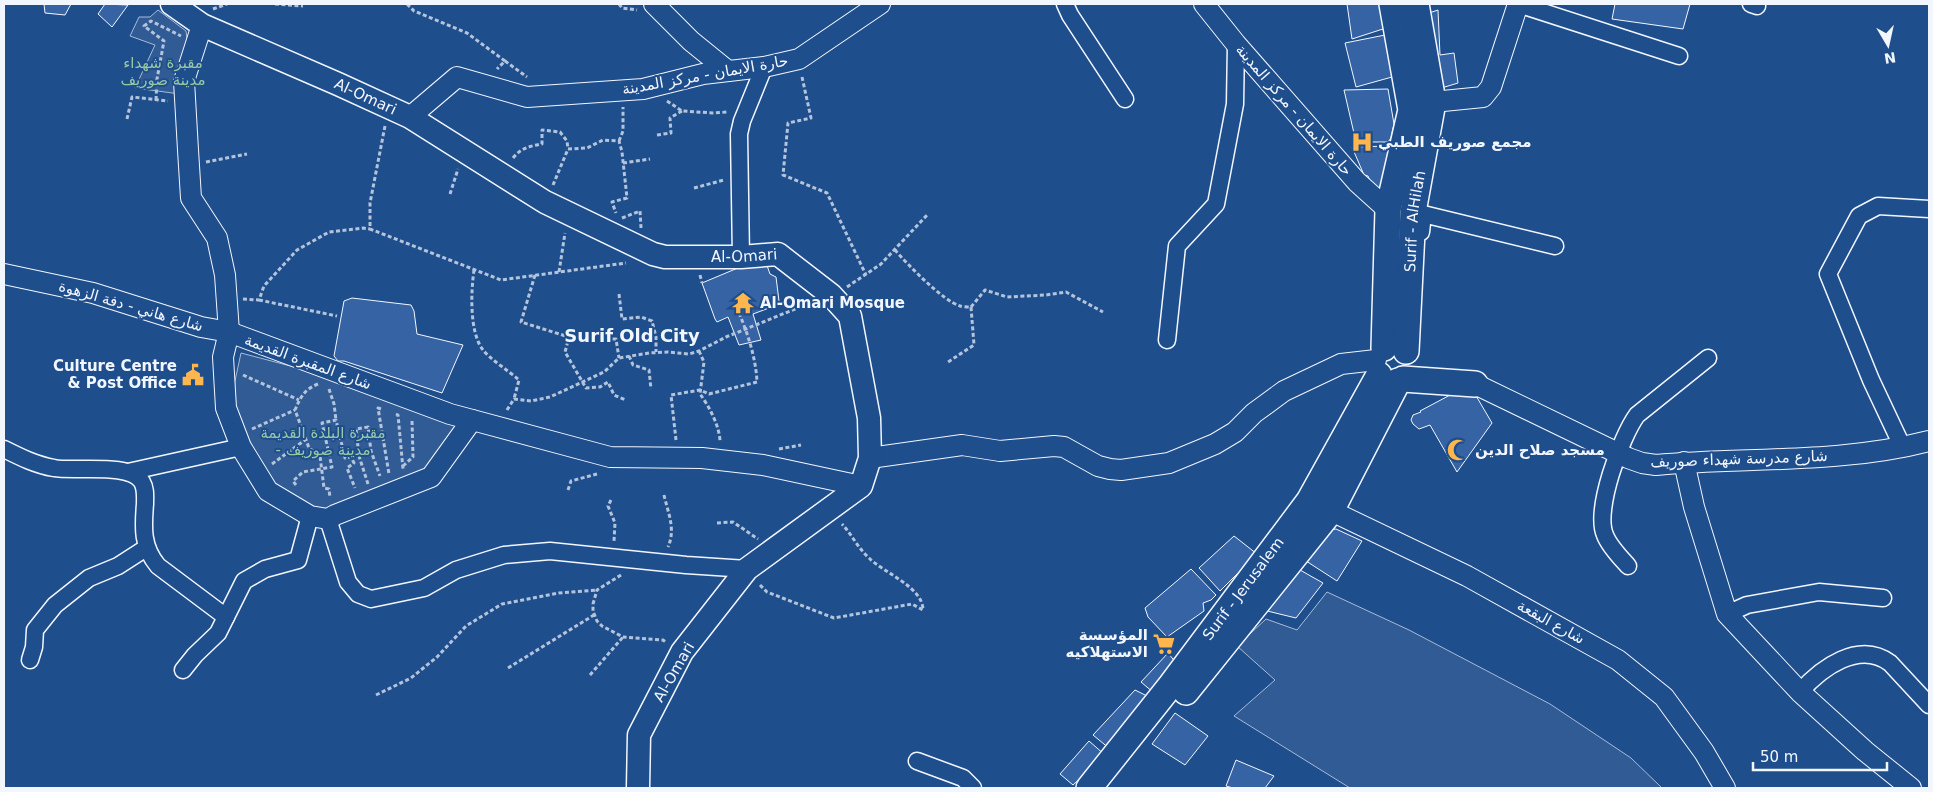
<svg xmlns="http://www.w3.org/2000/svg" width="1933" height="792" font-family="'DejaVu Sans','Noto Sans Arabic',sans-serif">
<rect width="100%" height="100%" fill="#1f4e8c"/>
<!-- green -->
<g fill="#305b95" stroke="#a8bbd7">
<polygon points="158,10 186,31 188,46 180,94 135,88 155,45 130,36 139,17 150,17"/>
<polygon points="241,353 469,413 428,472 319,513 271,487 230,404"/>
<polygon points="1327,592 1409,630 1550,704 1631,758 1662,788 1350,788 1234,716 1275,680 1237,646 1266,619 1297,630"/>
</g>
<!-- building -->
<g fill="#3563a3" stroke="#f2f6ff">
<polygon points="44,4 71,4 65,15 45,13"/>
<polygon points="105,4 128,5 112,27 98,14"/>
<polygon points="1347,4 1383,4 1389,27 1352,39"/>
<polygon points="1615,4 1690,4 1683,29 1612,19"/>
<polygon points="1438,10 1440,55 1454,53 1458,83 1435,90 1420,16"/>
<polygon points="1390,34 1392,77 1356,87 1345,43"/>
<polygon points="1388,89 1394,124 1391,138 1388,142 1356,142 1344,90"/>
<polygon points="1390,146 1387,190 1374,190 1368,176 1364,175 1352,147"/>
<polygon points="764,257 770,274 776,277 779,301 777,305 753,314 761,340 739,345 728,317 717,322 715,319 702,283"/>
<polygon points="352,298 411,305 414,311 417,334 463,345 442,393 344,361 338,361 334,356 344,301"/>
<polygon points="1452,394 1475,394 1492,423 1457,472 1430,425 1419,429 1413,424 1411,420 1413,415 1421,412 1420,411"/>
<polygon points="1336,529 1362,541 1337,581 1303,559 1320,532"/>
<polygon points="1234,536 1257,554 1220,591 1199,568"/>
<polygon points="1293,566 1323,583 1296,618 1259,609"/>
<polygon points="1191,569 1216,595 1211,600 1203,603 1204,611 1167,637 1148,617 1145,608"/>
<polygon points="1168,653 1177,664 1154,693 1141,682"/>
<polygon points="1135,690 1153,699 1110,749 1093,735"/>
<polygon points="1175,713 1208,736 1185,765 1152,744"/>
<polygon points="1089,741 1105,755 1073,785 1060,774"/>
<polygon points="1236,760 1274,776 1265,788 1233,788 1226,786"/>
</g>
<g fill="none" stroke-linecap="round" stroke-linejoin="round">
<!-- minor casing -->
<g stroke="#f2f6ff" stroke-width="19">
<g id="minor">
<polyline points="1065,4 1070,15 1125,99"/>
<polyline points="1518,4 1679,56"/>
<polyline points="1751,4 1757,6"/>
<polyline points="1421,232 1423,214 1555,246"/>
<polyline points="741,257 739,134 742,121 764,67"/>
<polyline points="1167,340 1177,246 1216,204 1235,104 1236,44"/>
<polyline points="1903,448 1871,380 1828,274 1859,216 1878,206 1929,209"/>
<path d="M4,449C20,457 36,465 54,468C75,472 131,462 142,482C146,489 145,496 145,504C143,528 142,547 158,566L226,617"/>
<polyline points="128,472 241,447"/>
<polyline points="328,519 348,582 358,594 371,599 424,588 456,570 504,555 550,551 686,565 747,569"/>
<path d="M1628,566C1620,557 1609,546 1605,535C1594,510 1621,437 1637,415L1708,358"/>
<polyline points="1727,614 1747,605 1819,592 1883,598"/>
<polyline points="30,660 34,647 35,630 55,605 89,578 118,566 146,548"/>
<polyline points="183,670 195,655 218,633 244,581 265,569 298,560 310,516"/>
<path d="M1800,692C1821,668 1859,640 1890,663L1929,705"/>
<polyline points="917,761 963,778 973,788"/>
</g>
</g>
<!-- tertiary casing -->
<g stroke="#f2f6ff" stroke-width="22">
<g id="tertiary">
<polyline points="654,4 691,41 728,71"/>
<polyline points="1204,4 1236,44 1357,182 1388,210"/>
<polyline points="202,25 184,81 188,150 191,198 217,238 225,275 229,332 223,357 226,408 241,447 268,491 310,516 328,519 335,515 431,477 472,420"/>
<polyline points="1433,102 1483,97 1491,87 1518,4"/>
<polyline points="410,117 457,77 527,97 643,89 703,74 764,67 799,59 880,4"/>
<polyline points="4,274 93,293 201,327 229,332 450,414 610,457 702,458 763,465 861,486"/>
<path d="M1475,384L1628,458L1642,463L1656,465C1746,457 1840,464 1929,441"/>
<polyline points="870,458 962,445 1000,451 1054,446 1064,447 1098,466 1110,469 1121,470 1169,463 1215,444 1235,432 1254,413 1284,391 1341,364 1376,360"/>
<polyline points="1684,462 1694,507 1727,614 1800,692 1865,751 1911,788"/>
<polyline points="1319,505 1467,576 1618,660 1664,697 1704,752 1725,788"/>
</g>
</g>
<!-- secondary casing -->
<g stroke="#f2f6ff" stroke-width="25">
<g id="secondary">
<path id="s1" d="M172,4L202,25L338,84L410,117L545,202L653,254L665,257H741L778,254L831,295L850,316L869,418L870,458L861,486L747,569L682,652L639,735L638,788"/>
</g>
</g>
<!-- primary casing -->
<g stroke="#f2f6ff" stroke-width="28">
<g id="primary">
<polyline points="1384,348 1388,210 1411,110 1392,4"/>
<path id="s2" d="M1406,351L1413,212L1433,102L1416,4"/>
<polyline points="1403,379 1475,384"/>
<polyline points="1186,692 1331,511 1398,381"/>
<path id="s3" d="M1089,788L1171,685L1309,501L1379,375"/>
</g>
</g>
<!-- path -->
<g stroke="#b3c4dc" stroke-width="3" stroke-dasharray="4 2.5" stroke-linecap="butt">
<polyline points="275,4 303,6"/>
<polyline points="407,4 414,11 467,33 505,61 497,69"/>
<polyline points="619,4 622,8 637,10"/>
<polyline points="213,9 227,4"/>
<polyline points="505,61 527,77"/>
<polyline points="802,77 811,118 788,123 783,175 827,193 866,275"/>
<polyline points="156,100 157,79 164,41 144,26 151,21 181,36"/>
<polyline points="667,101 682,111 713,113 728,112"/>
<polyline points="127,119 132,97 168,101"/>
<polyline points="385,126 370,203 370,229 501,280 626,263"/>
<polyline points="657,135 671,133 670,118 682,111"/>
<polyline points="619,141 623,131 623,107"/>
<path d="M513,158C521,148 530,146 542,144V130L560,132L567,141L568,149"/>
<polyline points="206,162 247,154"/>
<polyline points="623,163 650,159"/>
<polyline points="553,185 568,149 587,148 603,140 619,141 622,152 627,198 612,202 616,213"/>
<polyline points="694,188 724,180"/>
<polyline points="450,194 458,169"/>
<polyline points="622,218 640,211 641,228"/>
<path d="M895,250C907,264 943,301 960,306C963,307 968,307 971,307L974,345L948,362"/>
<path d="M474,270C471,291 469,332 483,350C491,360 509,371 519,380L514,399"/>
<polyline points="559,272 565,233"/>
<polyline points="535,275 521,322 569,337 565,352 586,388 600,387 608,382 614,395 626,400"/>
<polyline points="700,275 702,283"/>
<polyline points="847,287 881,264 928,214"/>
<polyline points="619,294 622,319 641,317 652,321 656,337 656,352"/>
<polyline points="243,299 259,300 264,286 297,250 329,232 363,228 370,229"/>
<polyline points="259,300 337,316"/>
<polyline points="971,307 985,290 1007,297 1046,295 1066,292 1103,312"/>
<polyline points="606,339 616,339 619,358"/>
<path d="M699,351L704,362L700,394C709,406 720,427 720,442"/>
<polyline points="629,356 633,365 649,370 651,389"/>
<polyline points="243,375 299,400"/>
<path d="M318,384C304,390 301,396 295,410L309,448L320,456L324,488L329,489L330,498"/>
<polyline points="329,389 334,404 336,420"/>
<polyline points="381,409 378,408 389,474"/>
<polyline points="507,410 514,399 531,401 550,397 604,372 619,358 649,353 668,352 689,354 699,351 726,337 810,303"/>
<polyline points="396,414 398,415 403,469"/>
<polyline points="252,429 295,410"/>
<path d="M676,440L671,395L700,390L709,394L757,382C756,359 748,334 739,313"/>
<polyline points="779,449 801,445"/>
<polyline points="272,464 305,440"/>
<polyline points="403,466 413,457 412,420"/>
<polyline points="368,484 359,456 356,429 368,427 371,451 380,476"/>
<polyline points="296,485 293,481 303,472 332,467 322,423 336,420 345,458 351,457 354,463 347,468 355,488"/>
<polyline points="568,490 571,481 597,474"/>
<path d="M664,495C668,513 676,529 668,547"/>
<polyline points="611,500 608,506 615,523 614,541"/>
<polyline points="717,523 733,522 758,539"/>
<polyline points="621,575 597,590 593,604 593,611 597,621 602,626 623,637 663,640 667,643"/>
<path d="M760,585L767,592L834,618L912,604L923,610C923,587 884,573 869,558C858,548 852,535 842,524"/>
<polyline points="508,668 594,615"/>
<polyline points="590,675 623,637"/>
<polyline points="376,695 411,678 437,657 466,626 502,604 559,593 597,590"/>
</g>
<!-- minor -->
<use href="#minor" stroke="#1f4e8c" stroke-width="16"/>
<!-- tertiary -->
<use href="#tertiary" stroke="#1f4e8c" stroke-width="20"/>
<!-- secondary -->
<use href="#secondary" stroke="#1f4e8c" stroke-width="22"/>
<!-- primary -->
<use href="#primary" stroke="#1f4e8c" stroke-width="25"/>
</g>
<!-- icons -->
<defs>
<g id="hospital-bare" transform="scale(1.725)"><path d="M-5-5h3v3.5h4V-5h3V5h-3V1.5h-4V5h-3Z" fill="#ffb74d" stroke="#1f4e8c" stroke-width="2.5" paint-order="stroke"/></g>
<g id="temple-bare" transform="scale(1.725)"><path d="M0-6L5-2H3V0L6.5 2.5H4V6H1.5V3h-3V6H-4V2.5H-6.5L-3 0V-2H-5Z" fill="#ffb74d" stroke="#1f4e8c" stroke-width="2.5" paint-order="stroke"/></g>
<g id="civic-bare" transform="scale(1.725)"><path d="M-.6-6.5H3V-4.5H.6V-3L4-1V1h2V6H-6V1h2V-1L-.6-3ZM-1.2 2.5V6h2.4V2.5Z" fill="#ffb74d" stroke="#1f4e8c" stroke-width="2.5" paint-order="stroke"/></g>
<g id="mosque-bare" transform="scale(1.725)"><path d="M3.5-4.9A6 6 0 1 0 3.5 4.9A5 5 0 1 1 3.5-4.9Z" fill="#ffb74d" stroke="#1f4e8c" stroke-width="2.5" paint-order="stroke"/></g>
<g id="supermarket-bare" transform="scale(1.725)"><path d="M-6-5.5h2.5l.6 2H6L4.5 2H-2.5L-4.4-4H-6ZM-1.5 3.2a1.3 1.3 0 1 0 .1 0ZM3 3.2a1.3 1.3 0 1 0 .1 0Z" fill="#ffb74d" stroke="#1f4e8c" stroke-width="2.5" paint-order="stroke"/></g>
</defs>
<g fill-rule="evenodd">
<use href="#hospital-bare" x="1362" y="142"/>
<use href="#temple-bare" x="743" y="303"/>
<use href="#civic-bare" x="193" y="375"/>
<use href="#mosque-bare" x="1458" y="450"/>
<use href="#supermarket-bare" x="1164" y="644"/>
</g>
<g text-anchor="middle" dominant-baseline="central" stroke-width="4" stroke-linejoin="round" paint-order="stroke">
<!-- park labels -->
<g font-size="15" fill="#97c8a6" stroke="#1f4e8c">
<text x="163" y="63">مقبرة شهداء<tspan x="163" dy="17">مدينة صوريف</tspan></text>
<text x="323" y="433">مقبرة البلدة القديمة<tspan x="323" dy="17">- مدينة صوريف</tspan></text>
</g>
<!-- street labels -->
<g font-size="15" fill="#f2f6ff" stroke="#1f4e8c">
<text transform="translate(705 75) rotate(-10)">حارة الايمان - مركز المدينة</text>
<text stroke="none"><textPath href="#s1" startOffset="215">Al-Omari</textPath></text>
<text transform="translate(1294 110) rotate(49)">حارة الايمان - مركز المدينة</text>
<text stroke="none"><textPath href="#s2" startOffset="130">Surif - AlHilah</textPath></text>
<text stroke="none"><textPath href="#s1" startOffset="635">Al-Omari</textPath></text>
<text transform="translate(131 306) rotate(16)">شارع هاني - دفة الزهوة</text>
<text transform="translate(308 362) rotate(20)">شارع المقبرة القديمة</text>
<text transform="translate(1739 459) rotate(-2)">شارع مدرسة شهداء صوريف</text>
<text stroke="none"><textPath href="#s3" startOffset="252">Surif - Jerusalem</textPath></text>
<text transform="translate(1551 622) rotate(29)">شارع البقعة</text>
<text transform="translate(674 672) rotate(-60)">Al-Omari</text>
</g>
<!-- poi labels -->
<g font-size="15" font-weight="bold" fill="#f2f6ff" stroke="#1f4e8c" text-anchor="start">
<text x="1378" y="142">مجمع صوريف الطبي</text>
<text x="760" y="303">Al-Omari Mosque</text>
<text x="177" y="366" text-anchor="end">Culture Centre<tspan x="177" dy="17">&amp; Post Office</tspan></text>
<text x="1475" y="450">مسجد صلاح الدين</text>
<text x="1148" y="635" text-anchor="end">المؤسسة<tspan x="1148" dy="17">الاستهلاكيه</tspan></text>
</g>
<!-- quarter labels -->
<g font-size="18" font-weight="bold" fill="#f2f6ff" stroke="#1f4e8c">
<text x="632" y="335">Surif Old City</text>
</g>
</g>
<!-- border -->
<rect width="1933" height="792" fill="none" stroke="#f2f6ff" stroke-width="10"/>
<!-- north arrow -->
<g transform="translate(1888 45) rotate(171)" stroke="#1f4e8c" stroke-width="4" paint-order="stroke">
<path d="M0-4L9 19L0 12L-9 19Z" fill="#f2f6ff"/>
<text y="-8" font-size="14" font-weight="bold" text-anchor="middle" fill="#f2f6ff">N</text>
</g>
<!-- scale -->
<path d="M1753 762v8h134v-8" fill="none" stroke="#f2f6ff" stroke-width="2.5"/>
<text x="1760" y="762" font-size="15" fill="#f2f6ff" stroke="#1f4e8c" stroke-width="4" paint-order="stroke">50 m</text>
</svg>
